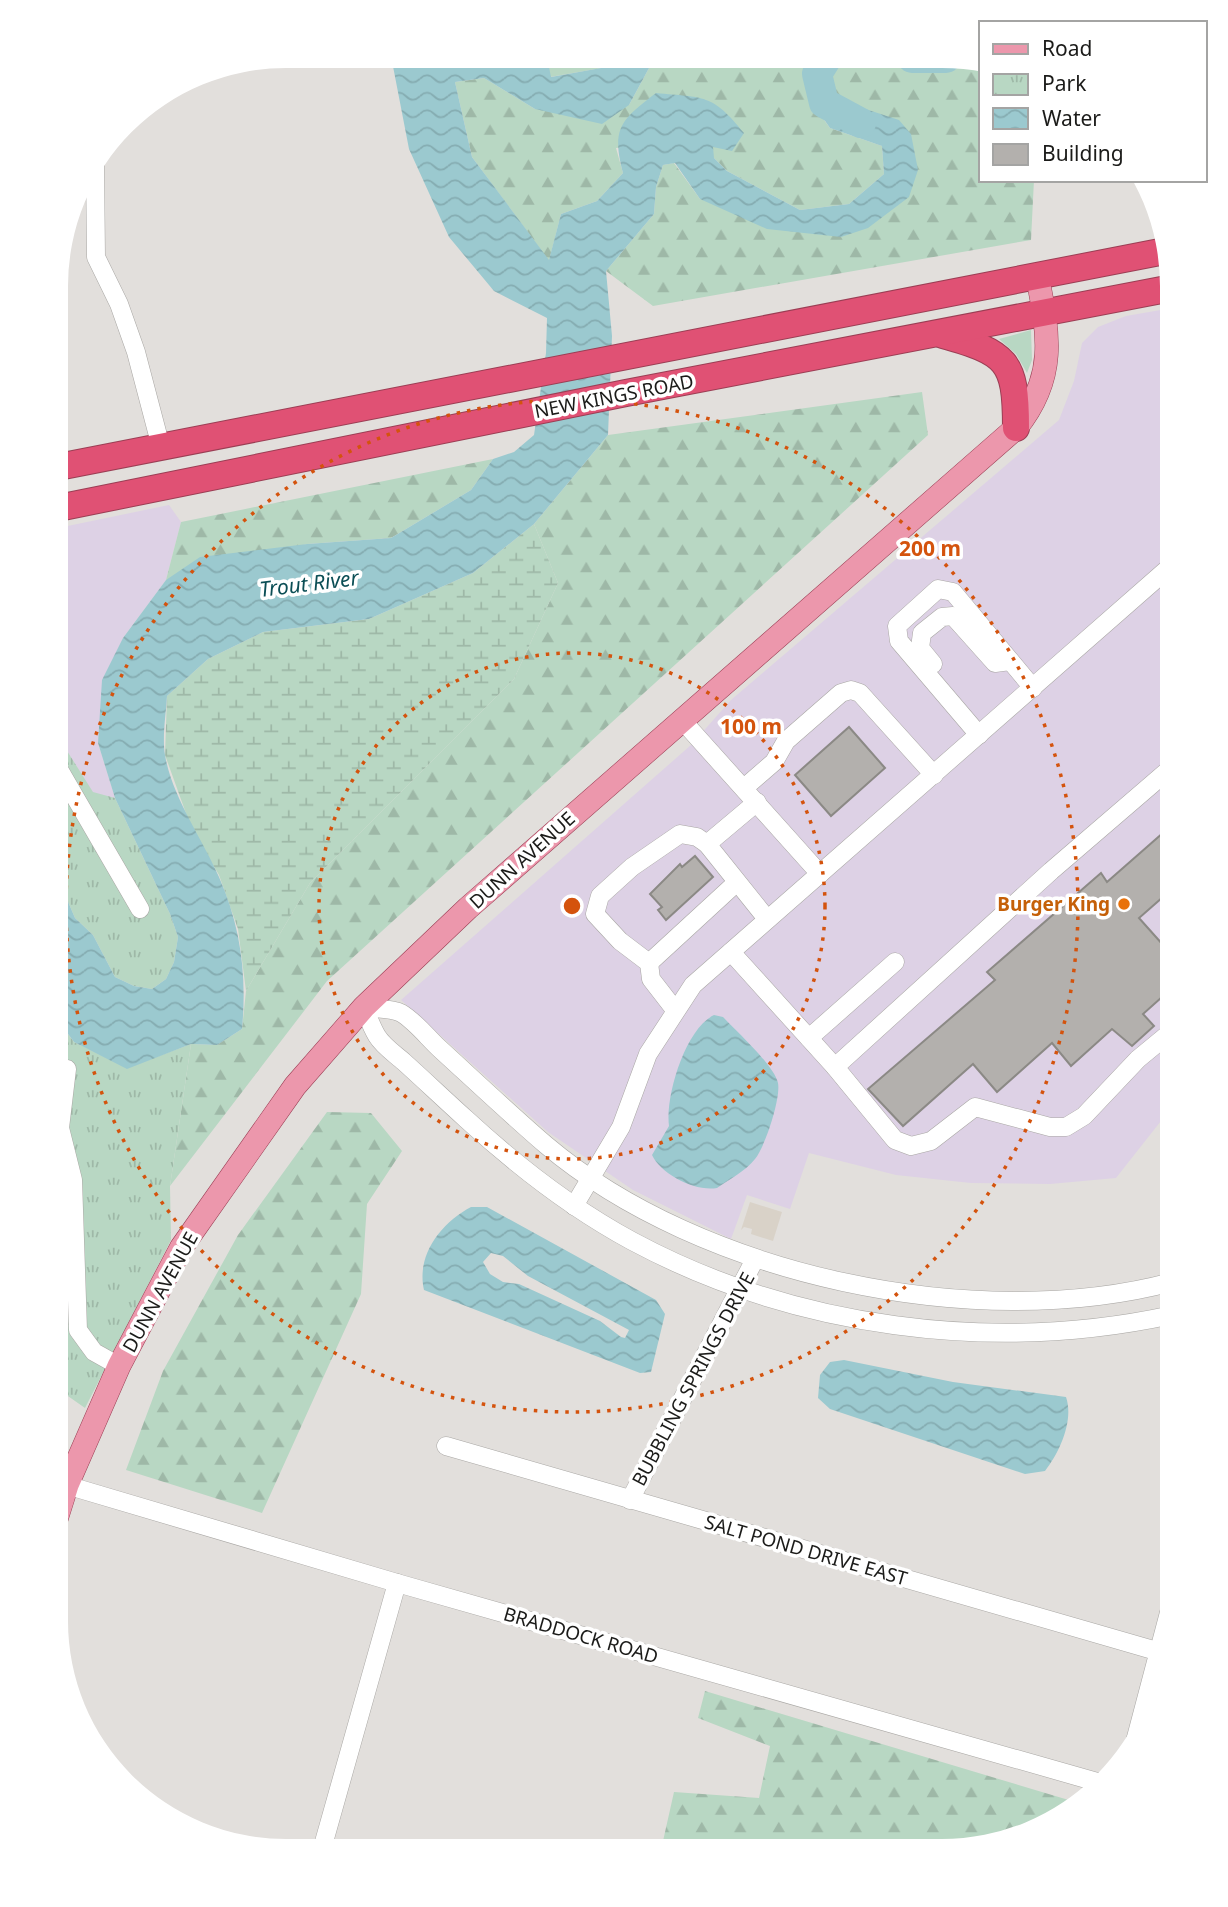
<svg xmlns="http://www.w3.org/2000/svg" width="1228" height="1907" font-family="'Noto Sans',sans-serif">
<defs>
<pattern id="forest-firs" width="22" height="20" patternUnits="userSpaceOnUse" patternTransform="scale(1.75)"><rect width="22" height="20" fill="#b8d7c3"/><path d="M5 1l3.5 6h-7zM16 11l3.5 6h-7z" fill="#9eb8a7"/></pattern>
<pattern id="wetland-marsh" width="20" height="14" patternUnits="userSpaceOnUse" patternTransform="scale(1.75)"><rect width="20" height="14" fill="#b8d7c3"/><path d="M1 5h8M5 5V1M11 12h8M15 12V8" fill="none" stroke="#9eb8a7"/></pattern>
<pattern id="park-tufts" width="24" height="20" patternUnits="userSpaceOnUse" patternTransform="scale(1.75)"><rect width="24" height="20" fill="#b8d7c3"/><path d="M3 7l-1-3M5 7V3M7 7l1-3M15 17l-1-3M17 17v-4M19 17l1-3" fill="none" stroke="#9eb8a7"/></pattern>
<pattern id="water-waves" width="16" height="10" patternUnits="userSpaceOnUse" patternTransform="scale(1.75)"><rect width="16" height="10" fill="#9bc9cf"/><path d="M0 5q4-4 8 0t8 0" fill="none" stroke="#85acb1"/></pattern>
</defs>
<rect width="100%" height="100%" fill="#e2dfdc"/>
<!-- commercial -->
<g fill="#ddd1e5">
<polygon points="1172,308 1172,1107 1116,1178 1050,1184 971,1183 896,1175 809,1153 790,1209 747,1195 731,1239 633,1190 548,1132 401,1000 691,745 731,700 1059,420 1074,381 1082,343 1098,327 1126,316"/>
<polygon points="169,505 181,522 166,580 123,638 98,743 115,798 93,793 57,735 58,528"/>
</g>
<!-- built -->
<polygon fill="#d9d2c8" points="750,1202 782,1212 773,1241 751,1234 752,1229 744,1227 741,1230"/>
<!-- grass -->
<polygon fill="#b8d7c3" points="1031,330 1032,360 1027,373 1016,354 999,339"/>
<!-- forest -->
<g fill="url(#forest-firs)">
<polygon points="547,57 605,57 602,68 550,77"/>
<polygon points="655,57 972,58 981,62 981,180 1034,180 1031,240 653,306 606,271 654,214 656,187 663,165 674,163 700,199 841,237 918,170 856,107 835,99 816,109 830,128 882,146 884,174 849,204 800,210 727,171 713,157 713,147 744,133 616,148 623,173 597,201 561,214 549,261 472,157 455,82 484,78 535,109 629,105"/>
<polygon points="922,392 928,435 327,981 170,1186 191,1044 217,1045 242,1029 246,991 310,883 514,679 558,583 534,524 608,435"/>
<polygon points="493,459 471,490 391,538 307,544 166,580 181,522"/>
<polygon points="327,1112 371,1113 402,1151 367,1204 361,1294 262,1513 126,1470 163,1371 238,1235"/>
<polygon points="56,1298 65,1394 56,1404"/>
<polygon points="705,1691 1072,1801 1030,1833 942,1851 661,1850 674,1792 759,1798 770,1746 698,1718"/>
</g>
<!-- wetland -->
<polygon fill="url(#wetland-marsh)" points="534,524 558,583 514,679 310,883 246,991 238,929 219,875 192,830 165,755 167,696 208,659 263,632 369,619 473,573"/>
<!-- park -->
<g fill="url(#park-tufts)">
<polygon points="57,735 93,792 115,798 170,914 178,937 174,962 166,979 152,989 134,986 115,977 93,935 75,918 57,876"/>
<polygon points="57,1019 74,1042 127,1068 191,1044 170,1186 171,1240 85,1408 65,1394 56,1298"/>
</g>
<!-- water -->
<g fill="url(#water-waves)" fill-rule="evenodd">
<path d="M391,56L547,57L551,77L601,68L605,57H655L629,105L602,124L535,109L484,78L455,82L472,157L549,260L561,214L597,201L623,173C611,128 621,120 656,93C704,98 712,93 744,133L732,151L713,147L714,158L727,171L800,210L849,204L884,174L882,146L830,128L816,108L835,99L899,120L911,134L918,170L909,197L868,228L841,237L767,229L700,199L675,163L663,165L656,187L654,214L606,271L612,336L608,435L534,524L473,573L369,619L263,632L208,659L167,696C166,714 162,737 165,755C172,797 203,840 219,877C241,927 247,976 242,1029L217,1045L191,1044L127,1069L74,1042L57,1019V876L75,918L93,935L115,977L134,986L152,989L166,979L174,962L178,937L170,914L115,798L98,743L102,680L123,638L166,580L200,557L307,544L391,538L471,490L493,459L514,452L534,435L546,353L547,318L494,291L449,237L409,149Z"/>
<path d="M714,1015L723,1017C736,1031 774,1065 778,1083C781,1098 765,1147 755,1159C746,1171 728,1180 717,1188C695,1192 661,1174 652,1155L669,1126C665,1097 685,1029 714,1015Z"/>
<path d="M471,1207H487L656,1300L665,1314L651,1372L640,1373L424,1290C416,1255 441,1223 471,1207ZM491,1253L503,1256L528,1276L629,1330L625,1338L621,1337L600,1321L519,1284L503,1282L490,1274L483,1262Z"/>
<path d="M844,1360L953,1382L1066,1397C1074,1420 1060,1452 1045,1471L1025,1474L830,1409L818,1398L820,1375L830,1362Z"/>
</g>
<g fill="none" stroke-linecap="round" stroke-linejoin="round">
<!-- river -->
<g stroke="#9bc9cf" stroke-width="30">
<polyline points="827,58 817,74 824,103 861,123"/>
<polyline points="912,58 946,58"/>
</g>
</g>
<!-- building -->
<g fill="#b3b0ad" stroke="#8b8985" stroke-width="2">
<polygon points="849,727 885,768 831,816 795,775"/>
<polygon points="1172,825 1172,907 1163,897 1139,918 1172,955 1172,988 1143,1014 1154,1026 1132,1046 1112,1029 1071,1066 1052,1043 997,1092 973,1064 903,1126 868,1089 995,980 987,972 1101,873 1107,882"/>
<polygon points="695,856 713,877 666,920 658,910 662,907 650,894 680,864 682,867"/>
</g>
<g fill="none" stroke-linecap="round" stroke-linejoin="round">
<!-- minor casing -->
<g stroke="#a9a7a4" stroke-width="19">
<g id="minor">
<polyline points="95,165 96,257 119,304 136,352 161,447"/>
<polyline points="933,664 920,648 922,633 942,617 953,616 995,663 1010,661"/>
<polyline points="681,719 820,874"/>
<polyline points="979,735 899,641 897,626 938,589 953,592 1033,688"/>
<polyline points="57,766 140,909"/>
<polyline points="744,788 774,762 786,741 841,693 851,690 860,693 934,775"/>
<polyline points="757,802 707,844 767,919"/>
<polyline points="731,952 835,1067 895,1140 911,1146 931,1141 975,1107 1050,1127 1066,1127 1084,1116 1138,1059 1172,1031"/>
<polyline points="649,963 736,883"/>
<path d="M364,1007C368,1017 372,1028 377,1036C383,1046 395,1054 404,1062C425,1081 445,1100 466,1119C517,1166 571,1208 632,1241C794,1328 992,1354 1172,1315"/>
<path d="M364,1007C375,1009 392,1008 401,1013C415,1021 428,1038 440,1049C475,1081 510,1114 546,1145C701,1276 976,1334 1172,1282"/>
<polyline points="675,1010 651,979 649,963 620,941 595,914 600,896 632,867 680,834 697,837 707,844"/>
<polyline points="809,1038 895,962"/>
<polyline points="835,1067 1051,871 1172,767"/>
<polyline points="67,1069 60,1128 73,1180 78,1330 94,1352 119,1366"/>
<polyline points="574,1206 621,1127 648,1054 693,985 1172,565"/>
<polyline points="446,1446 1167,1654"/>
<polyline points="56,1482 397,1583 1097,1782"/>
<polyline points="630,1500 755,1259"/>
<polyline points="1134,1745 1171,1605"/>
<polyline points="322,1849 397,1583"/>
</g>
</g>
<!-- major casing -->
<g stroke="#9b3e54" stroke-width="24">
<path id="major" d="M56,1520L67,1485L119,1366L181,1248L295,1086L364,1007L468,908L1016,428C1057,377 1049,335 1037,275"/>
</g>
<!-- highway casing -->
<g stroke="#9b3e54" stroke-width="28">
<g id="highway">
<path d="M943,335C1007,353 1016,360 1016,428"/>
<polyline points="58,467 1165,251"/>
<polyline points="58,508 626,393 1172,288"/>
</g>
</g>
<!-- minor -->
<use href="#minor" stroke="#fff" stroke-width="18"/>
<!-- major -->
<use href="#major" stroke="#ec97ac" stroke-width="23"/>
<!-- highway -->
<use href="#highway" stroke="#e05174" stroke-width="26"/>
</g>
<!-- distance rings -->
<g fill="none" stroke="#d4530d" stroke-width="3.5" stroke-dasharray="3.5 7">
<circle cx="572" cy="906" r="253"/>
<circle cx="572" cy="906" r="506"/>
</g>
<!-- markers -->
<circle fill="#e8710a" stroke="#fff" stroke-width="2.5" cx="1124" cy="904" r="7"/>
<g text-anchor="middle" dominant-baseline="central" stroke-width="7" stroke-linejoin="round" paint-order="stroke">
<!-- street labels -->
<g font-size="19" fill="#1b1b19" stroke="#fff">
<text transform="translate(614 396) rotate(-11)">NEW KINGS ROAD</text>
<text transform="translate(522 860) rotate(-42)">DUNN AVENUE</text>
<text transform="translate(160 1292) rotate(-61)">DUNN AVENUE</text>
<text transform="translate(693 1379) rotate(-62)">BUBBLING SPRINGS DRIVE</text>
<text transform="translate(806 1550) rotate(16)">SALT POND DRIVE EAST</text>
<text transform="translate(581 1635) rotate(16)">BRADDOCK ROAD</text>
</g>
<!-- food labels -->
<g font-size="19" font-weight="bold" fill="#c56008" stroke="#fff" text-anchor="end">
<text x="1110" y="904">Burger King</text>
</g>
<!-- water labels -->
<g font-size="21" font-style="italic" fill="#0b4e55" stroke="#fff">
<text transform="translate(309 583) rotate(-7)">Trout River</text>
</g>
</g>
<!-- crop -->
<path d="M0 0H1228V1907H0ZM286 68H942A218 218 0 0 1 1160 286V1621A218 218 0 0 1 942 1839H286A218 218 0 0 1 68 1621V286A218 218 0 0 1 286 68Z" fill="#fff" fill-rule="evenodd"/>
<circle cx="572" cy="906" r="10" fill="#d4530d" stroke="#fff" stroke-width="3.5"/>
<g font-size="21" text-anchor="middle" font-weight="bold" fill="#d4530d" stroke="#fff" stroke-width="7" stroke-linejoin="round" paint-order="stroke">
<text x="930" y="556">200 m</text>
<text x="751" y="734">100 m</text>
</g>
<!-- legend -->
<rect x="979" y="21" width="228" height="161" fill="#ffffff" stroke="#a4a4a3" stroke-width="2"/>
<rect x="993" y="44" width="35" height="10" fill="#ec97ac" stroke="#a4a4a3" stroke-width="2"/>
<text x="1042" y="56" font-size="21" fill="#1b1b19">Road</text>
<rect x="993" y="74" width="35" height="21" fill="url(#park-tufts)" stroke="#a4a4a3" stroke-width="2"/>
<text x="1042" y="91" font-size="21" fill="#1b1b19">Park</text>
<rect x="993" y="108" width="35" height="21" fill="url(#water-waves)" stroke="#a4a4a3" stroke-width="2"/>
<text x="1042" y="126" font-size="21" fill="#1b1b19">Water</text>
<rect x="993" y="144" width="35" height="21" fill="#b3b0ad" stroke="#a4a4a3" stroke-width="2"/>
<text x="1042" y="161" font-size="21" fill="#1b1b19">Building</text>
</svg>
